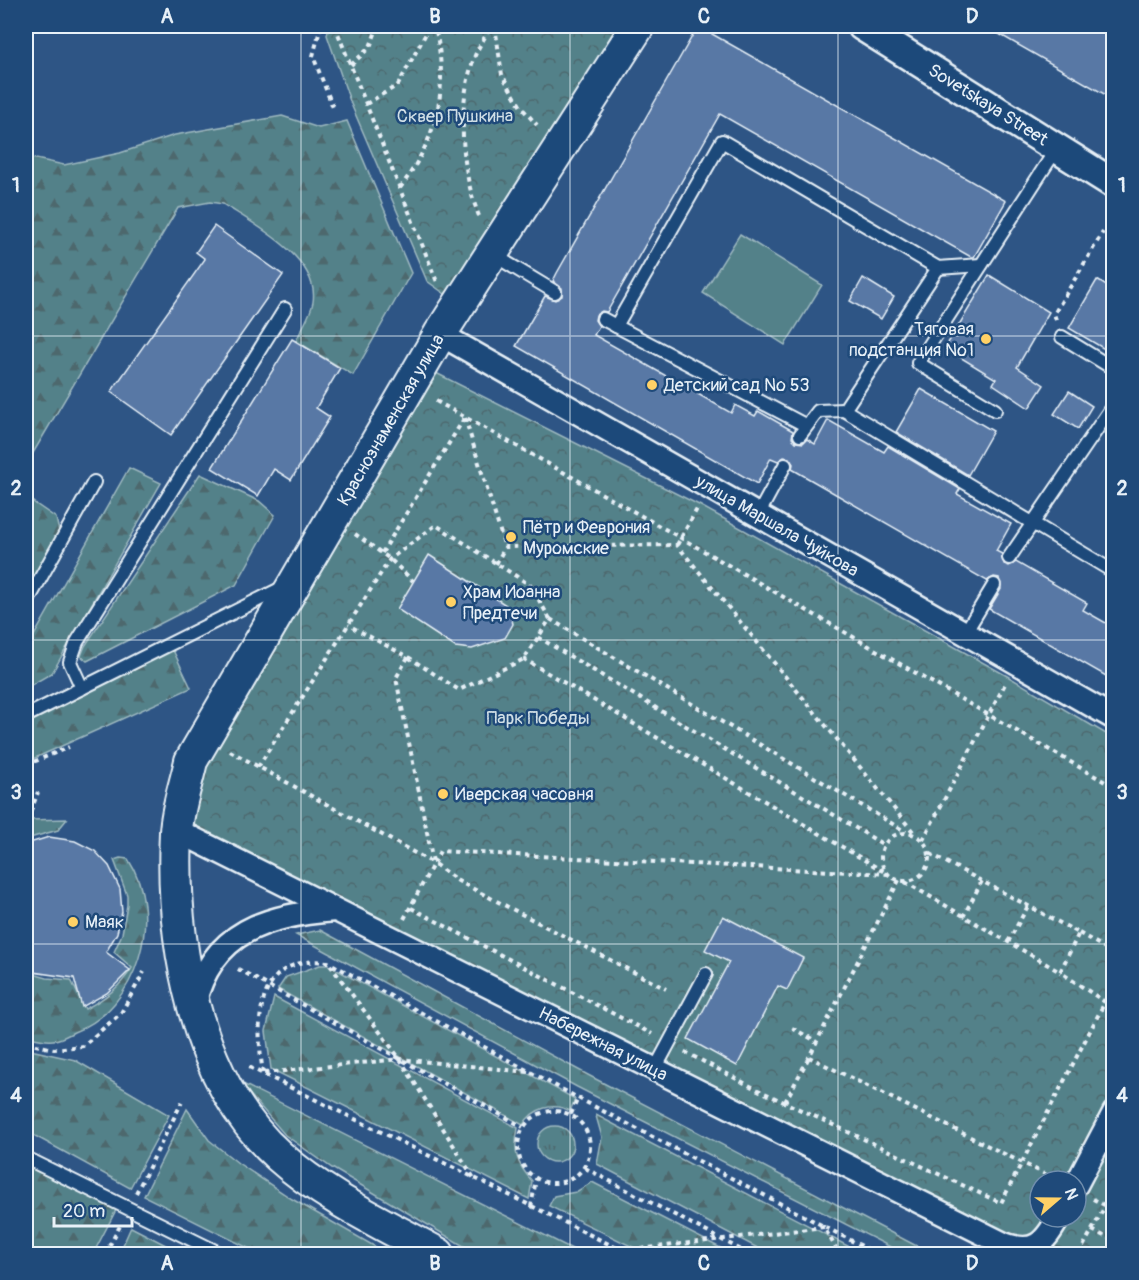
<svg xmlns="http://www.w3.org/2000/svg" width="1139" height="1280" font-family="Pangolin,sans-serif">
<defs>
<pattern id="grass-tufts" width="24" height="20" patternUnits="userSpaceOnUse" patternTransform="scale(1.5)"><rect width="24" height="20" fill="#538189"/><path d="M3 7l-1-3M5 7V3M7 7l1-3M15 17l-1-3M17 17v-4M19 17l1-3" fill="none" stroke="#4d676d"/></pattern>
<pattern id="forest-firs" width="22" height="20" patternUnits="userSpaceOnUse" patternTransform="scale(1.5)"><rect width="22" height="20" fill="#538189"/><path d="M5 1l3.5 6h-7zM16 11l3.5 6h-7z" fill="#4d676d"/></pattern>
<pattern id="park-crowns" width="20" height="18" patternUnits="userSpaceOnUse" patternTransform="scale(1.5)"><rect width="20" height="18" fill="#538189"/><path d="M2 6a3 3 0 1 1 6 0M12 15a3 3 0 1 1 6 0" fill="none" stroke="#4d676d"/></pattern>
</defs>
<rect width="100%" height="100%" fill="#2e5585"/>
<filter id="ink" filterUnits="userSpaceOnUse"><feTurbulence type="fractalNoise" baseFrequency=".0167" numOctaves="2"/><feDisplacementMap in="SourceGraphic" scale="12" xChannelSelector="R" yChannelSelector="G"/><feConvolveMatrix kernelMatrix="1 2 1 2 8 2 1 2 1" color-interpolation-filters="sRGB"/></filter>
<g filter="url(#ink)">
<!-- grass -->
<circle fill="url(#grass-tufts)" stroke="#9eb9c0" stroke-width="1.5" cx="555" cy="1144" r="18"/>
<!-- forest -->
<g fill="url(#forest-firs)" stroke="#9eb9c0" stroke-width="1.5">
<path d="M282,116L319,128L347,121L411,273L353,375L296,341C301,329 311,315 313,302C320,258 254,224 223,204L210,202L178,208L26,465V157L64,165L120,153L175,135Z"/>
<polygon points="129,468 161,483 52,673 26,688 26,650"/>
<polygon points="200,474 259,501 275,515 236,585 87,661 81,656 85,646"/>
<polygon points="26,488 33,502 56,518 60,536 26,598"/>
<polygon points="172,648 191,688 26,762 26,720"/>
<polygon points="67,819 58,830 26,839 26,823 30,820"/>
<path d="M120,858L128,859C165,915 138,1009 74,1032C68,1035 60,1040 53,1040C44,1041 34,1038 26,1036V972L47,978L71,980L85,1009C106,998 119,988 132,968L114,952L122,934L127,905V895L114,860Z"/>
<polygon points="320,930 586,1074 932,1254 904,1254 577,1087 296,935"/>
<path d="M320,965H328L575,1099L570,1111C553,1102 533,1108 523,1125L278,989L286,977Z"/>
<path d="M274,997L518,1128C513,1152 516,1163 532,1181L529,1199L271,1069L266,1031Z"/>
<polygon points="26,1049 75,1060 169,1115 130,1188 26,1131"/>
<polygon points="239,1082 582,1254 477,1254 332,1168 285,1135"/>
<polygon points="187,1109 209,1140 238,1163 292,1199 388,1254 260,1254 144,1196"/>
<polygon points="596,1116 596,1115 863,1254 769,1254 597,1164 602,1137"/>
<polygon points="26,1161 117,1208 93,1254 26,1254"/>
<polygon points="592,1182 732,1254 647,1254 549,1206 554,1196 576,1192"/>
<polygon points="131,1227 183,1254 119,1254"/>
</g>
<!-- park -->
<g fill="url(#park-crowns)" stroke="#9eb9c0" stroke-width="1.5" fill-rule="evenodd">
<polygon points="329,26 617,26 452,299 427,281 351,104 327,35"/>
<path d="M422,366L699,505L1009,677L1113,738V1254H1022L176,830L191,761ZM1040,1181H1076V1217H1040Z"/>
</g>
<!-- pitch -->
<polygon fill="#538189" stroke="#9eb9c0" stroke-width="1.5" points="740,234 822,285 785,345 703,293"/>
<!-- building -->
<g fill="#5978a5" stroke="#e8f1f8" stroke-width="1.5">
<polygon points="698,26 1006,201 974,257 971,257 720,114 607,312 602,311 596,315 595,320 599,326 594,335 731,413 735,405 755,416 758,411 793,431 792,438 796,442 803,443 807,439 815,444 828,420 884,452 888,446 960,489 957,494 1011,524 996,551 1002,554 1004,564 1009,566 1016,562 1087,603 1083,610 1113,627 1113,680 989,609 1001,589 999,578 994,577 987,581 792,469 793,464 789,458 784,457 778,461 771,458 757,484 516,346 545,296 555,300 562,296 562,288 553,281 557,273"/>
<polygon points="985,26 1092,26 1113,38 1113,99"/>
<polygon points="214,226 283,275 171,435 111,392 205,259 196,252"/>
<polygon points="989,275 1049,312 1017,367 1044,385 1029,408 993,384 996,379 945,348"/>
<polygon points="863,278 894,297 881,319 850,301"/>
<polygon points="1097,280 1113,290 1113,354 1069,328"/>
<polygon points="292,339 340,368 316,408 330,417 291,480 274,469 258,496 212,468"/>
<polygon points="921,389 993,431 968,475 896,432"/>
<polygon points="1069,391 1092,406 1078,429 1054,414"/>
<polygon points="429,555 509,607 513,624 505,638 472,649 455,647 397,609"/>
<polygon points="49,837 75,841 95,851 109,866 120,889 122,912 117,933 106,952 130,970 107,993 82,1007 74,978 26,971 26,844"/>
<polygon points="723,916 803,958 787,990 778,986 737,1066 688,1039 729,962 705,950"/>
</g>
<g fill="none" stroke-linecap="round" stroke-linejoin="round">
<!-- service casing -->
<g stroke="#e8f1f8" stroke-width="16">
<g id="service">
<polyline points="492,254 555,292"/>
<polyline points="938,268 981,265"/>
<polyline points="603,319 616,326 722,141 938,268 844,410 1114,572"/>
<polyline points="616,326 805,425"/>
<polyline points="1062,337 1114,369"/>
<polyline points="995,410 918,363 1057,148"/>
<polyline points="800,435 818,411 844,410"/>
<polyline points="758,515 785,465"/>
<polyline points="1009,558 1114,404"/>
<polyline points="26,604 94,482"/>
<polyline points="965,633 994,585"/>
<polyline points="82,688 70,662 77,642 285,309"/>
<polyline points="26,716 284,587"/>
<polyline points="655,1069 706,974"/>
<polyline points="26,1158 221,1254"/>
</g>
</g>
<!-- minor casing -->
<g stroke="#e8f1f8" stroke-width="27">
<g id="minor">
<polyline points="440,334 1114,718"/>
<path d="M176,830L1004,1244C1034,1255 1044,1244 1059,1217"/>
<path d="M194,1004C212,931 267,915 335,910"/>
<polyline points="1076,1185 1114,1113"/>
</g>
</g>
<!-- tertiary casing -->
<g stroke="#e8f1f8" stroke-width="33">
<polyline id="tertiary" points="862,26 1114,184"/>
</g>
<!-- secondary casing -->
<g stroke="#e8f1f8" stroke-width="36">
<path id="secondary" d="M438,1254C384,1224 326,1198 279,1156C194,1080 171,941 176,832C177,809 186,784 191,761L440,334L638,26"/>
</g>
<!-- path -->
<g stroke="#e8f1f8" stroke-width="4" stroke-dasharray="4.5 4.5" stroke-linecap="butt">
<polyline points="321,26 313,56 334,110"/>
<polyline points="339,26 337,31 437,282"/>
<polyline points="495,26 502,75 521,107 537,125"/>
<polyline points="351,65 370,47 378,26"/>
<polyline points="366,104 398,85 430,26"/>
<path d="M400,188C439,135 449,89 435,26"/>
<path d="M479,216C460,168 457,107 474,58C478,47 486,36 491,26"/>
<polyline points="1056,320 1054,314 1103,232"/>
<polyline points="436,401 681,538 1114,787"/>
<polyline points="465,418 505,547"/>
<polyline points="355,534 390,559 413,581"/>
<polyline points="677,545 697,509"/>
<polyline points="382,553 465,417"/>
<polyline points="496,564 505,547 677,545 915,834"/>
<polyline points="550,619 906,832"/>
<polyline points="538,637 884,845"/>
<polyline points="408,657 396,678 433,862"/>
<polyline points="230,751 433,863 458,881 666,989"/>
<polyline points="26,765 69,747"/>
<polyline points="258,767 390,559 436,525 530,585 550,619 524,659 459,690 408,657 348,625"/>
<polyline points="26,819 29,816 38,792"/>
<circle cx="905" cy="857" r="24"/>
<polyline points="923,840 1005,684"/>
<polyline points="899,880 809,1057 1055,1179"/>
<polyline points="905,882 1060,972 1079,933 929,853"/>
<polyline points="411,908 652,1034"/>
<polyline points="963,917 982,881"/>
<polyline points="404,919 440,851 888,874 524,659"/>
<polyline points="1079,933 1114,953"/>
<polyline points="1008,942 1028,906"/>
<polyline points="330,965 400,1059 475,1180"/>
<polyline points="238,969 523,1127"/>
<polyline points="1105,1002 1114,982"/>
<polyline points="792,1028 816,1041"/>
<polyline points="26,1043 54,1049 83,1046 121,1013 144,972"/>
<polyline points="685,1052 758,1090 1001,1203 1105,1002 1060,972"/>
<polyline points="249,1067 629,1254"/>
<path d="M263,1073C255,1021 255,954 328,962L578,1098L877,1254"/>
<polyline points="264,1073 400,1059 528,1072"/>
<polyline points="785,1102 809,1057"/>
<circle cx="554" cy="1147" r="36"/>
<polyline points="571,1114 578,1098"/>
<polyline points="585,1168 749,1254"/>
<polyline points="136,1193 182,1102"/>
<polyline points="1093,1199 1114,1210"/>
<polyline points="531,1207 536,1179"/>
<polyline points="1092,1230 1114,1241"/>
<polyline points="623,1251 824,1227 839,1254"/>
<polyline points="105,1254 121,1224"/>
<polyline points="1079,1254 1114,1190"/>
</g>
<!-- service -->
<use href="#service" stroke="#1f4a7a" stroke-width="12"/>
<!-- minor -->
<use href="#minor" stroke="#1f4a7a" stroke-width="22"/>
<!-- tertiary -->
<use href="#tertiary" stroke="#1f4a7a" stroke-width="28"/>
<!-- secondary -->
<use href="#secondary" stroke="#1f4a7a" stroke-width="32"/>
</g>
</g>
<!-- grid -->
<path fill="none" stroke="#e8f1f8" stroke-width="1.5" stroke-opacity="0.55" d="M301,26V1254M570,26V1254M838,26V1254M26,336H1114M26,640H1114M26,944H1114"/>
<!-- markers -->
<g fill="#ffd166" stroke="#1f4a7a" stroke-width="2">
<circle cx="986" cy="339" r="6"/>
<circle cx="652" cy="385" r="6"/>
<circle cx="511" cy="537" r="6"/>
<circle cx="451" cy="602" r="6"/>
<circle cx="443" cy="794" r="6"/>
<circle cx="73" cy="922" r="6"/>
</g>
<g text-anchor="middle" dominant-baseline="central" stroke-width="5" stroke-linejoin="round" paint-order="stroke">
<!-- street labels -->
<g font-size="18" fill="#e8f1f8" stroke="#1f4a7a">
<text transform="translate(988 105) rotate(32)">Sovetskaya Street</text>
<text transform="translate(391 420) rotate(-60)">Краснознаменская улица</text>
<text transform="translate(777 526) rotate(30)">улица Маршала Чуйкова</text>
<text transform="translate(603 1044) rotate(27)">Набережная улица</text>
</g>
<!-- park labels -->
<g font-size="18" fill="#d2e0e7" stroke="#1f4a7a">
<text x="455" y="116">Сквер Пушкина</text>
<text x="538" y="718">Парк Победы</text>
</g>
<!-- poi labels -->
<g font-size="18" fill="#e8f1f8" stroke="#1f4a7a" text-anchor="start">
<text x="974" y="329" text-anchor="end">Тяговая<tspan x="974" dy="21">подстанция №1</tspan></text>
<text x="664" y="385">Детский сад № 53</text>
<text x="523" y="527">Пётр и Феврония<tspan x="523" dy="21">Муромские</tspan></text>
<text x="463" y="592">Храм Иоанна<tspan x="463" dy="21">Предтечи</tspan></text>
<text x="455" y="794">Иверская часовня</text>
<text x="85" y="922">Маяк</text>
</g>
</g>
<!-- margin -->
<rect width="1139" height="1280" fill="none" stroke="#1f4a7a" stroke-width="66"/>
<!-- north arrow -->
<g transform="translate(1058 1199) rotate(70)"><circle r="28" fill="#1f4a7a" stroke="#6f8dac" stroke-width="1.5"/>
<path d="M0-4.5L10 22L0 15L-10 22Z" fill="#ffd166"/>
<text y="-9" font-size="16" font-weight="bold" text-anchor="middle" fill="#e8f1f8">N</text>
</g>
<!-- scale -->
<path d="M54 1217v9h78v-9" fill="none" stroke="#e8f1f8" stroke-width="3"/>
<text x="63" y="1217" font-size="18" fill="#e8f1f8" stroke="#1f4a7a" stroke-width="4.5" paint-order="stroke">20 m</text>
<rect x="33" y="33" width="1073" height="1214" fill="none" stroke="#e8f1f8" stroke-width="2"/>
<g font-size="20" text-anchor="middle" font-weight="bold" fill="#e8f1f8">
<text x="167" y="23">A</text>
<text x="435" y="23">B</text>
<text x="704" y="23">C</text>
<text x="972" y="23">D</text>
<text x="16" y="192">1</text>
<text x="1122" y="192">1</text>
<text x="16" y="495">2</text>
<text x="1122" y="495">2</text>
<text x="16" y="799">3</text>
<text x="1122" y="799">3</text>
<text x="16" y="1102">4</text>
<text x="1122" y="1102">4</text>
<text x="167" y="1270">A</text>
<text x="435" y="1270">B</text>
<text x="704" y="1270">C</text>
<text x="972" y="1270">D</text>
</g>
</svg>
